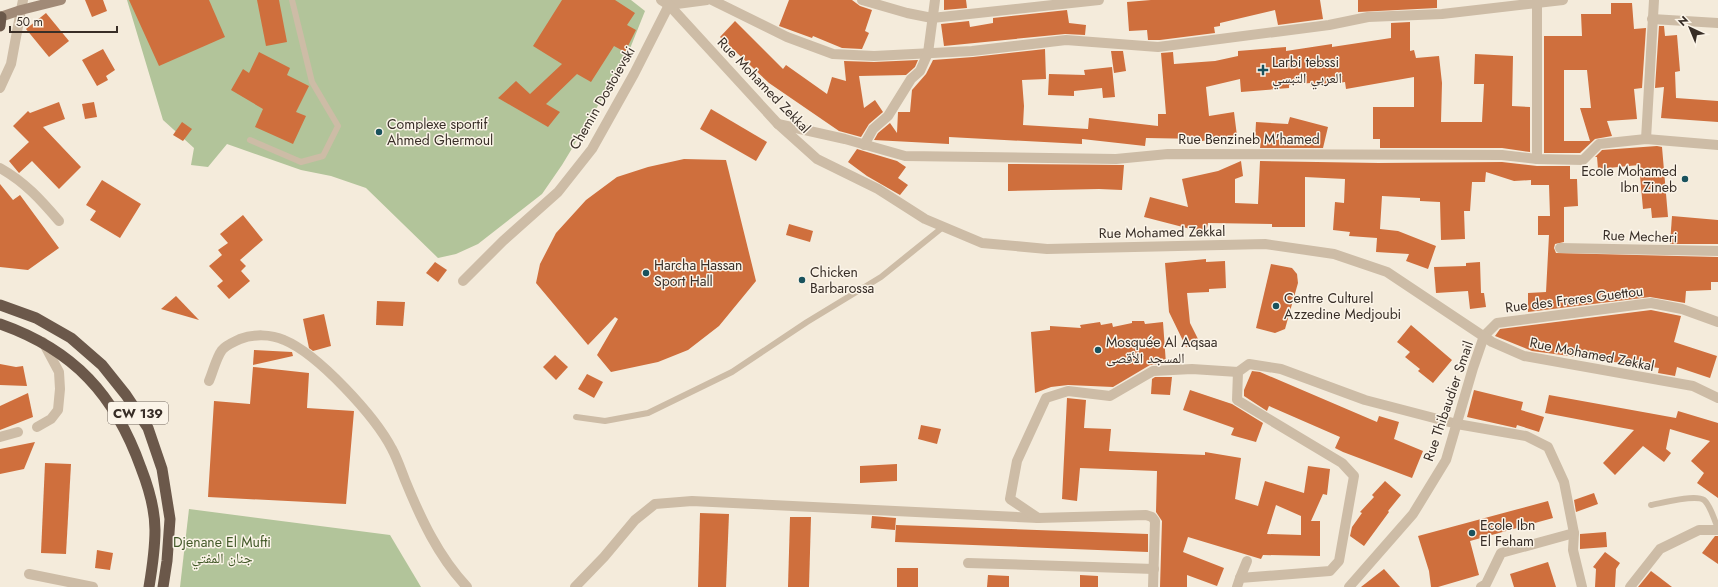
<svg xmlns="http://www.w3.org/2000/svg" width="1718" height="587" font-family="Jost,'Noto Naskh Arabic',sans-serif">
<rect width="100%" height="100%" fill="#f4ebdb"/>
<!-- green -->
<g fill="#b2c49a">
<polygon points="127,0 631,0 645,11 625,61 562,165 542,194 478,244 456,254 438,258 366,188 331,176 301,170 227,144 208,167 191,165 194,148 163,120"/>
<polygon points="189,509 390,535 421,587 180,587"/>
</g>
<!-- building -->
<g fill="#cf6f3d" fill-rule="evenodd">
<polygon points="85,0 103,0 107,11 92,17"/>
<polygon points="129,0 209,0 225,37 159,66"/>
<polygon points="257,0 279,0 287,42 266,46"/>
<polygon points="562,0 615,0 635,13 627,25 636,30 625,52 614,46 591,82 577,74 546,104 560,112 548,127 498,98 516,81 530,94 562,64 533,46"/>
<polygon points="789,0 852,0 860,6 872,10 865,31 869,33 862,49 842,48 813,36 812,38 779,26"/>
<polygon points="944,0 966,0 967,8 944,10"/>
<polygon points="1151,0 1320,0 1323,19 1278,25 1275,10 1220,23 1220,26 1214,27 1215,33 1160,40 1148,40 1147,30 1129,31 1127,2"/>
<polygon points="1358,0 1437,0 1437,8 1358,12"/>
<path d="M1611,3H1632L1634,29L1646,28L1642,88L1634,89L1637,119L1607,121L1612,136L1595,139L1580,153H1544V36H1582L1581,14H1611ZM1564,70H1587L1591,108H1580L1590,141H1564Z"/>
<polygon points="1067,10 1069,23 1086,25 1085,35 1065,34 944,46 941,24 969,21 970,27 993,23 993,18"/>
<polygon points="46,13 69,41 49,57 26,29"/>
<polygon points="735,21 783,69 786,65 827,94 832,77 846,81 844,61 874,62 918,60 915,67 906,75 859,76 864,108 875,100 883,112 869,124 861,137 839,131 769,83 720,37"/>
<polygon points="1410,22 1410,51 1414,50 1416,58 1439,56 1442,83 1441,122 1482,122 1484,84 1474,84 1475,54 1513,56 1512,106 1530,107 1530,152 1502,148 1380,148 1380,139 1373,139 1373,107 1414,107 1414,77 1346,89 1345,82 1311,87 1310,83 1289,85 1289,88 1241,92 1240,79 1206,87 1209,116 1234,112 1237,136 1202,141 1202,139 1146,138 1145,146 1082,139 1082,144 949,137 949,144 874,140 878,133 890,123 897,133 898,112 910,112 912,90 926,74 933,60 973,57 1045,49 1046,79 1022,80 1024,106 1023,125 1088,129 1089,118 1158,126 1158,114 1166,114 1161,53 1173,52 1174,64 1215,61 1238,56 1238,51 1286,47 1286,51 1332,44 1332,47 1391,38 1391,23"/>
<polygon points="1659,26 1664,26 1665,36 1677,35 1680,71 1675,72 1676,98 1718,101 1718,122 1661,118 1664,87 1655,88"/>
<polygon points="103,49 115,70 106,76 108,80 97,86 82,60"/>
<polygon points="1111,51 1123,51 1126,71 1114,73"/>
<polygon points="259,52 290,68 287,75 309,86 296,112 306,116 293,144 255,127 263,109 231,90 243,69 249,73"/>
<polygon points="1112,67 1115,97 1103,98 1102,88 1074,91 1074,96 1048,95 1049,74 1085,75 1084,70"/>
<polygon points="59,102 65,119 43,127 81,167 59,189 32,161 19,173 9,161 29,142 13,126 28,111 30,113"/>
<polygon points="94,102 97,117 85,119 82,104"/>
<polygon points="711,109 767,142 756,161 700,129"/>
<polygon points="1290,117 1328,127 1323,148 1260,148 1261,140 1255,140 1256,122 1288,124"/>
<polygon points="182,122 192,129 183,141 173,135"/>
<polygon points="1657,146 1662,147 1668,217 1652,218 1651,208 1643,209 1639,165 1598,169 1597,157 1595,157 1602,150"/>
<polygon points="857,149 897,161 906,167 898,178 908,185 900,195 867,176 848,162"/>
<polygon points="684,159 726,160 756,281 719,326 688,350 658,362 611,372 597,355 618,319 615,317 588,345 536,283 540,264 556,233 586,200 617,177 648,167"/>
<polygon points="1241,161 1243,176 1235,179 1235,203 1258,204 1260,161 1379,163 1502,162 1537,166 1570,166 1570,179 1577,179 1578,206 1564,207 1564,242 1555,244 1554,248 1556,253 1718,257 1718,282 1711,282 1711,290 1686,291 1685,303 1650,297 1528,312 1528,293 1546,292 1549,235 1538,235 1538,216 1550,216 1549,185 1531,185 1531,180 1514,181 1486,172 1485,182 1472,182 1470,211 1464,211 1465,239 1441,240 1440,202 1420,201 1420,198 1382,196 1380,229 1398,231 1436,246 1428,269 1406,261 1409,254 1376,252 1377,238 1349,236 1350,232 1333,230 1335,202 1344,203 1345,179 1305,177 1305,227 1272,227 1272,224 1208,223 1206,233 1144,217 1150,197 1188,207 1182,179 1218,171"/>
<polygon points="1008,164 1124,165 1122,190 1099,189 1008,191"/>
<polygon points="102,180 141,204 120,238 90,220 96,211 86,205"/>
<polygon points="0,184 13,200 20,195 59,248 28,270 0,267"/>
<polygon points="243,215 263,240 240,260 246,266 241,271 250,281 229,299 217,286 223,281 209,266 222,255 218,250 228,243 220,234"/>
<polygon points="1672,216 1718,220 1718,244 1670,244"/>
<polygon points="789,224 813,231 810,242 786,235"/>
<polygon points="1206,259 1206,262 1225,261 1226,288 1209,289 1209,292 1187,293 1190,323 1199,341 1186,347 1169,312 1165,263"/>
<polygon points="435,262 447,270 438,282 426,273"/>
<polygon points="1480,262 1481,293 1484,293 1486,307 1470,309 1468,291 1436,293 1434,267 1466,266 1466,263"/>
<polygon points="1271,264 1292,268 1297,274 1298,283 1285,329 1275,333 1256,328"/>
<polygon points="176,296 199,320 161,309"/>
<polygon points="377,301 405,302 403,326 376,325"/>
<polygon points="1651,310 1681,316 1674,342 1717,356 1710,378 1677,367 1675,376 1658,373 1659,368 1532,351 1495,336 1500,329"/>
<polygon points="324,314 331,346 313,351 309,348 303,319"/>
<polygon points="1132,321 1144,321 1145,324 1163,322 1166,364 1150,365 1113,387 1068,385 1051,387 1035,393 1031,332 1050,330 1050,326 1081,328 1080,325 1100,322 1101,325 1112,323 1113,327 1132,323"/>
<polygon points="1411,325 1452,360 1433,383 1418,371 1420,369 1405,357 1410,352 1397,342"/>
<polygon points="254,350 292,352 293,356 253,365"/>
<polygon points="555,355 568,367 556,380 543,367"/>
<polygon points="0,364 16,367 23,366 27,386 0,385"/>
<polygon points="253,367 309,373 307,408 354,411 346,504 208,497 214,401 250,404"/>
<polygon points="1252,371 1260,372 1377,422 1379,416 1399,422 1394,439 1423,451 1412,478 1343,452 1335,448 1340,437 1269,406 1267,411 1244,396 1244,390"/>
<polygon points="587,374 603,382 594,398 578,389"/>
<polygon points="1155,377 1172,377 1170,395 1151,394 1152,379"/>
<polygon points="1190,390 1232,404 1263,423 1256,442 1231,435 1234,428 1183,410"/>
<polygon points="1474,390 1523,402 1521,410 1544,417 1539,432 1517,425 1516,428 1467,417"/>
<polygon points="28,393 33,417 0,430 0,406"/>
<polygon points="1549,395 1676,418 1678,411 1718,423 1718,498 1697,483 1704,473 1691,461 1710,441 1670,429 1666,449 1671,453 1664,462 1643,446 1615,475 1603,463 1634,430 1545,413"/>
<path d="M1067,398L1086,400L1084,428L1111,429L1109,451L1205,455V452L1241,458L1235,499L1258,506L1265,481L1304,493L1308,466L1330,469L1327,495L1323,494L1311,521H1320V556L1263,555L1261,559L1188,537L1183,552L1224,568L1217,586L1187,575V587H1160L1162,521L1156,512L1157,471L1080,468L1077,501L1062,499ZM1276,505L1301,516V535L1267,534Z"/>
<polygon points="921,425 941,429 937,444 918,439"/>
<polygon points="35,442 24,469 0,474 0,449"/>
<polygon points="45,463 71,464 66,554 41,553"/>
<polygon points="897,464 897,481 860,483 860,466"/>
<polygon points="1385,481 1401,495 1388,511 1389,512 1364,546 1350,536 1352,527 1362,513 1360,512 1374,497 1372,495"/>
<polygon points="1594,493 1598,504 1576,512 1574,500"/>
<polygon points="1548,501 1553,518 1470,541 1479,575 1438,587 1431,587 1429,571 1418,536"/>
<polygon points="700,513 729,514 726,587 698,587"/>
<polygon points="872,516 896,518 895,530 871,528"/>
<polygon points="790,517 811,517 809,587 788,587"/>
<polygon points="896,525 1148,534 1148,552 895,542"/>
<polygon points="1606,532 1607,547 1580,549 1580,534"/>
<polygon points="1715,536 1718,536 1718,564 1702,553"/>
<polygon points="97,550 113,553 110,570 95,568"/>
<polygon points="1605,552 1620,563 1616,569 1615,587 1595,587 1596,569 1593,567"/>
<polygon points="1548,562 1556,587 1514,587 1510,574"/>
<rect x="897" y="568" width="21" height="19"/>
<polygon points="1384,569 1400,587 1361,587"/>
<polygon points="1651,571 1659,577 1672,587 1638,587"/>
<polygon points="988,575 1009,576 1009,587 987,587"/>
<polygon points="1080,575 1098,576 1098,587 1080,587"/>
</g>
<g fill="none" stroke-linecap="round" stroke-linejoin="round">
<!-- service -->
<g stroke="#cdbca6" stroke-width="6">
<polyline points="250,140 301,162 323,156 338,126 312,82 292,0"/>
<polyline points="576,417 605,421 648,413 732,372 807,322 881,277 943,227"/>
<path d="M1651,505C1662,503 1695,494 1704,500C1711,506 1714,520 1718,528"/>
</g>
<!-- minor -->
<g stroke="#cdbca6" stroke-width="10">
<polyline points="712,0 787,37 833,54 874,56 972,51 1066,40 1158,47 1329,25 1368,17 1442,14 1563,0"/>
<polyline points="862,0 907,13 932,18 1099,0"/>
<polyline points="1652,19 1718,23"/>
<polyline points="0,88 11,64 21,10"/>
<polyline points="778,124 845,139 905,156 1116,159 1168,154 1502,155 1537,159 1583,160 1599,144 1646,139 1718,145"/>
<polyline points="1646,139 1654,0"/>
<polyline points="864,145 873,129 888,116 911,79 920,71 928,53 935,0"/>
<polyline points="1537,159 1537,0"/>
<path d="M0,168C25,182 41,200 59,221"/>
<polyline points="1560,248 1718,251"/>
<polyline points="463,281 503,241 558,192 592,149 634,74 669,5 707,0"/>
<path d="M209,381C213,372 216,358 222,350C226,345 234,342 240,339C253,334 271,334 284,340C318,354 375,416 392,449C397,458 401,470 405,480C421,519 438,556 467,587"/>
<polyline points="37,427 51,419 58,410 60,389 59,372 43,342"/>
<polyline points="0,437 18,432"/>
<polyline points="968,563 1154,569"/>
<polyline points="29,574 93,587"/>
<polyline points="1240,578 1247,561"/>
<polyline points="575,587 604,557 635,520 655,504 692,501 1038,518"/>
<polyline points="1153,587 1155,521 1152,517 1146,515 1038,518 1010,499 1017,461 1046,398 1068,391 1110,396 1153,371 1192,369 1238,372"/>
<polyline points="1237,587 1240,578 1330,571 1339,561 1354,476 1342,463 1237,400 1238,372 1249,364 1281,369 1365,400 1457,424 1526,436 1548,447 1564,482 1574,533 1573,550 1582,587"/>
<polyline points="1349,587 1413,514 1446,460 1473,368 1484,336 1497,323 1651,303 1682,309 1718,322"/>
<polyline points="1481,587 1486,584 1501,553 1574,533"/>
</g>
<!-- tertiary -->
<g stroke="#cdbca6" stroke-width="10">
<polyline points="661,0 669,5 778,124 817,159 878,189 925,219 982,243 1047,249 1265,244 1334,254 1387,272 1492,342 1524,356 1693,386 1718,398"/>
<polyline points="21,10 23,0"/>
<polyline points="1630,587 1660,549 1699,530 1718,530"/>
</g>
<!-- secondary -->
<polyline stroke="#a18a77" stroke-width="10" points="0,17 21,10 61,0"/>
<!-- trunk -->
<g stroke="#6b584a" stroke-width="11">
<polyline points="0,26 1,17"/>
<polyline points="0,305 36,318 71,338 102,365 126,395 148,428 162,469 170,519 167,561 163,587"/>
<path d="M0,324C74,350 115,395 141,468C148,486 155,510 155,530C155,548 152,569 149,587"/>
</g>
</g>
<!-- markers -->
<g fill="#19525d" stroke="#fbf4e8" stroke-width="1.5">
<path d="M1261 64h4v4h4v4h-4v4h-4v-4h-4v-4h4z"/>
<circle cx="379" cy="132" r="4"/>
<circle cx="1685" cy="179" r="4"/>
<circle cx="646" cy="273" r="4"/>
<circle cx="802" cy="280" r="4"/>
<circle cx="1276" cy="306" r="4"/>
<circle cx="1098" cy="350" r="4"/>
<circle cx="1472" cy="533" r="4"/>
</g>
<g text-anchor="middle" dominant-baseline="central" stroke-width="3" stroke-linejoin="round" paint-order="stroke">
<!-- shield labels -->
<rect fill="#fbf4e8" stroke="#726961" stroke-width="1" x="108" y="402" width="60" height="22" rx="3"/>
<g font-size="13" font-weight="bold" fill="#382e27">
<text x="138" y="413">CW 139</text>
</g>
<!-- poi labels -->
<g font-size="14" fill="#382e27" stroke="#fbf4e8" text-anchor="start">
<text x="1272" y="62">Larbi tebssi<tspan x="1272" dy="16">العربي التبسي</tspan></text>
<text x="387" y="124">Complexe sportif<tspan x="387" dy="16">Ahmed Ghermoul</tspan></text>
<text x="1677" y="171" text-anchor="end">Ecole Mohamed<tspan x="1677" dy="16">Ibn Zineb</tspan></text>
<text x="654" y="265">Harcha Hassan<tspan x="654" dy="16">Sport Hall</tspan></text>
<text x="810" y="272">Chicken<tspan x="810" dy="16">Barbarossa</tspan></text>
<text x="1284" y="298">Centre Culturel<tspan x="1284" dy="16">Azzedine Medjoubi</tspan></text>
<text x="1106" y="342">Mosquée Al Aqsaa<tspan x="1106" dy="16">المسجد الأقصى</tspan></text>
<text x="1480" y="525">Ecole Ibn<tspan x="1480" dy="16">El Feham</tspan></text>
</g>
<!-- street labels -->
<g font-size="14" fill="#382e27" stroke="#fbf4e8">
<text transform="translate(764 85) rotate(46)">Rue Mohamed Zekkal</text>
<text transform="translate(602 98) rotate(-60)">Chemin Dostoievski</text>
<text x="1249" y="139">Rue Benzineb M'hamed</text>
<text transform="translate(1162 232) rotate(-1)">Rue Mohamed Zekkal</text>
<text transform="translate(1640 236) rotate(2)">Rue Mecheri</text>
<text transform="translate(1574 299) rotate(-7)">Rue des Freres Guettou</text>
<text transform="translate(1592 354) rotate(11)">Rue Mohamed Zekkal</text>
<text transform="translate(1448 401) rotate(-71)">Rue Thibaudier Smail</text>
</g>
<!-- park labels -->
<g font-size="14" fill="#435929" stroke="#fbf4e8">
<text x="222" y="542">Djenane El Mufti<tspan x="222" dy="16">جنان المفتي</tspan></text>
</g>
</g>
<!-- north arrow -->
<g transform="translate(1690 28) rotate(316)" stroke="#fbf4e8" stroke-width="3" paint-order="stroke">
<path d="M0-3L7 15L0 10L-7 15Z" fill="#382e27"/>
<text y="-6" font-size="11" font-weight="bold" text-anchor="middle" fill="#382e27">N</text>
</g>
<!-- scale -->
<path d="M10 26v6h107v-6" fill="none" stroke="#382e27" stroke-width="2"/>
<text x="16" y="26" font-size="12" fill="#382e27" stroke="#fbf4e8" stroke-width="3" paint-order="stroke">50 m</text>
</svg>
